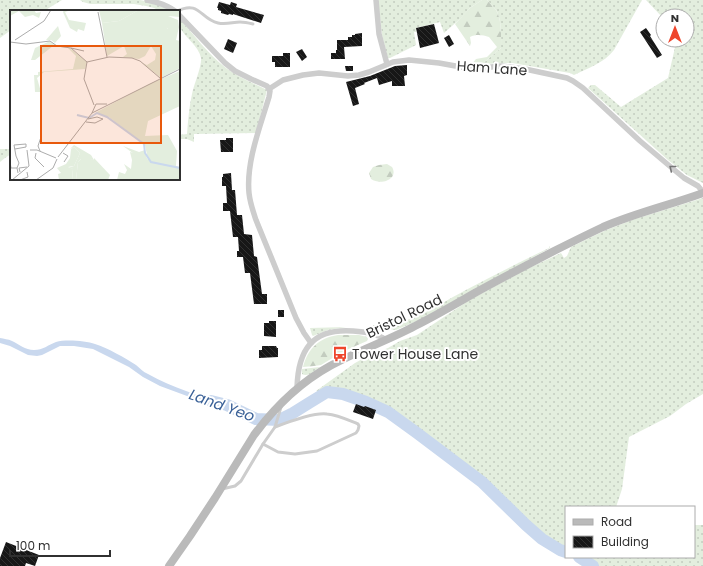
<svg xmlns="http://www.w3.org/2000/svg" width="703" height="566" font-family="Poppins,sans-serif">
<defs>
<pattern id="grass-dots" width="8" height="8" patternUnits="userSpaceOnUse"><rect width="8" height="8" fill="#e3eede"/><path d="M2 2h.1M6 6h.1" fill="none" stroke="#c3ccbf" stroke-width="1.8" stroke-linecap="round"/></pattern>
<pattern id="forest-firs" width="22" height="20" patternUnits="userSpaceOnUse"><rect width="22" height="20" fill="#e3eede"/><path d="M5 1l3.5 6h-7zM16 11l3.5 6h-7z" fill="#c3ccbf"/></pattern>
<pattern id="building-back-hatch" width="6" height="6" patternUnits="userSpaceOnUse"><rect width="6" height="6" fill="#171717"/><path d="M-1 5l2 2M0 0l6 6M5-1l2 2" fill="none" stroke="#303030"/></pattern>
</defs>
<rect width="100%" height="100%" fill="#fff"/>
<!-- grass -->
<g fill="url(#grass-dots)">
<polygon points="0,0 62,0 44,11 11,11 11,30 0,38"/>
<polygon points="80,0 140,0 150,2 172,11 160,11 154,8 146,6 134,4 90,4 83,2"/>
<polygon points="378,0 482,0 470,8 461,18 444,33 440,22 416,28 416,32 414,32 416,45 390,58 388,58 382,35"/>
<path d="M487,0H642L614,50C604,63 588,68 574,75L570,73L512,63L482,64L501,48C501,37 502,19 496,10C493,6 490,4 487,0Z"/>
<polygon points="646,0 703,0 703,183 687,175 668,160 588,88 591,85 595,85 621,107 668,78 676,43 675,40 687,40 687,16 663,16 663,18"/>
<path d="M179,18C194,35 208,54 226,68C238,77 253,83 267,90L256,133L194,134V142L187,139H179V135L187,134C188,121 189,107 192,94C194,84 202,66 201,58C199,46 184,37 180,27C178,25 179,21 179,18Z"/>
<polygon points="0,149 11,149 11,154 5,158 0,162"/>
<polygon points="703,198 703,394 686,404 670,416 629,437 622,489 616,507 566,507 566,550 552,543 538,533 486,483 451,456 444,451 432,446 395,416 366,403 345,395 329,392 316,391 355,363 366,357 388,348 400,341 417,335 468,301 523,271 561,253 564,258 567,256 571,247 604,231 632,220"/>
<path d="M550,246V248L420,320L405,326L396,330L373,327V325C408,327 434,307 464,291C492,276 520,262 549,248Z"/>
<polygon points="346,327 328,330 313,336 312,335 310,328"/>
<path d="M320,367C315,370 308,378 302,374V369Z"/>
<polygon points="694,525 703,525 703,566 596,566 582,557 694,557"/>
</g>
<!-- forest -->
<g fill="url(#forest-firs)">
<path d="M482,0H487C490,4 493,6 496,10C502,19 501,37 501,48L482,64L471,65L476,59L487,57L497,47L489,37C483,35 476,34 470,37L471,43L470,46L455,24L470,8Z"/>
<path d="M387,164L392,167C399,179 381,186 371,179L369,173L373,167L379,165Z"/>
<path d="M338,335H359L367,337L368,339L367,341L344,351L321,365L314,366L303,367C308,349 318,338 338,335Z"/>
</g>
<!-- water -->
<path fill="#c9d8ee" d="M0,338C4,339 8,339 12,341C19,344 25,350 34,350C43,350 48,345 56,342C66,339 86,341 95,344C108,348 125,358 136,365C140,368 143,372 148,374C173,388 200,396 227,404L225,409L216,404L187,396L160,386L143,377L129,367L93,349L74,346H60L42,355L37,356L28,355L10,346L0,343Z"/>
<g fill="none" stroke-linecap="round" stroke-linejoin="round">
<!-- river -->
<g stroke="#c9d8ee" stroke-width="12">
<polyline points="211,401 227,405 256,419 279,420 293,413 309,403 327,392 343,394 366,402 388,412 417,433 482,482 526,525 542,539 560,550 566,552"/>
<polyline points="579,557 593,566"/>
</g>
</g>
<!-- building -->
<g fill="url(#building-back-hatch)">
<polygon points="219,2 230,5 231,2 237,4 236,7 264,15 261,23 233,14 233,15 229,14 228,15 221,13 221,11 218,10 218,8 217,8"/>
<polygon points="434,24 439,43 420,48 416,28"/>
<polygon points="646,28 651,35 650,36 662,55 657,58 640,32"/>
<polygon points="362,33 362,46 344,47 345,59 331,59 331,53 336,53 336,50 337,50 337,40 348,40 348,37 352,37 352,35 355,35 355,34"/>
<polygon points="449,35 454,44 449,47 444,38"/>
<polygon points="228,39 237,43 233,53 224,49"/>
<polygon points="302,49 307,57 302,61 296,52"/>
<polygon points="283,53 290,53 290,67 275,67 275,62 272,62 272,56 283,56"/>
<polygon points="407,65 407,75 404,76 405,86 392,86 392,81 379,85 377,78 364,83 365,84 355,88 359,104 353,106 346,82 370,76 395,66"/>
<polygon points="345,66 353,66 353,71 346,71"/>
<polygon points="226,138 233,138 233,152 221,152 220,140 226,140"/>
<polygon points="231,173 232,190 235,190 237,215 242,215 244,234 252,235 254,256 257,257 262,294 267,294 267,304 254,304 250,273 245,273 243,257 237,257 237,251 239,251 238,237 233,237 230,211 223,211 223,203 227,203 226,186 222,186 222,177 223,177 223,174"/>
<rect x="278" y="310" width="6" height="7"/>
<polygon points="269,321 276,321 276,337 264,336 264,323 269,323"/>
<polygon points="262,346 276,346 277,348 278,348 278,357 259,358 259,350 262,350"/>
<polygon points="356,404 364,407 365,406 376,410 373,419 353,412"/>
<polygon points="6,542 39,555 35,566 26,563 25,566 0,566 0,558"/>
</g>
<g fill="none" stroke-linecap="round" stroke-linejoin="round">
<!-- lane -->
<g stroke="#cdcdcd" stroke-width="3">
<path d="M177,11C200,0 200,19 218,23C226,25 233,22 240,22C244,22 249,23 253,24"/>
<path d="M263,444L278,452L295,454L317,451L356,433L358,430L359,426L358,424C348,420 338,415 327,414C314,412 288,422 275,427"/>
<polyline points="222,489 235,486 241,481 263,444 275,427 281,407"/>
</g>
<!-- street -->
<g stroke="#cdcdcd" stroke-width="5.5">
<path d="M147,0C157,2 167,5 175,11"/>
<polyline points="376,0 379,34 387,64"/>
<path d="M179,15L225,63L235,71L251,79L267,86L270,91L269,97C260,127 246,162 249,193C250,203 253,211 256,220L296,318L304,333L311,343"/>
<polyline points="269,89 283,80 303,75 319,73 348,76 359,75 369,72 393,62 409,60 439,63 472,69 501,66 525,69 567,78 573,81 583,88 640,141 672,168 684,178 698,186 703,192"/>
<path d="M297,388C298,350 312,328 353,331C365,332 376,333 386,340"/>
</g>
<!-- secondary -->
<path stroke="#bababa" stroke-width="8" d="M169,566L190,536L215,498L254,435C275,407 299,383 330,366C357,351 387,341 415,326C435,316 454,305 473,294C500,279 527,265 554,251C570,243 586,235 603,227C635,213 670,205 703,193"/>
</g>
<!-- one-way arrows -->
<defs><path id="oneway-chevron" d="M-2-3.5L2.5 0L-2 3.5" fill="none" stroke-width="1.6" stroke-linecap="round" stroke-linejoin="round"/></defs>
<use stroke="#777" href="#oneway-chevron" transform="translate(672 168) rotate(-141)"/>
<!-- icons -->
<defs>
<g id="bus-bare" transform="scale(1.2)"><path d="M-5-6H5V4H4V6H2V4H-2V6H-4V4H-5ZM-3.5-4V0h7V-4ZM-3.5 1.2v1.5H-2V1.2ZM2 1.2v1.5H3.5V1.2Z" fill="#ee452c" stroke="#fff" stroke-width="2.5" paint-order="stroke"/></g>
</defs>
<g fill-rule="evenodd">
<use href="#bus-bare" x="340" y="354"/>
</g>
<g text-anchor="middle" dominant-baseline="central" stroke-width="4" stroke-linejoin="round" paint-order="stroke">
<!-- street labels -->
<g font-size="14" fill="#303030" stroke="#fff">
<text transform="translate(492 68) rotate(4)">Ham Lane</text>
<text transform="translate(404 316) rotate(-26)">Bristol Road</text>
</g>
<!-- poi labels -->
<g font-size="14" fill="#303030" stroke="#fff" text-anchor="start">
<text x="352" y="354">Tower House Lane</text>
</g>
<!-- water labels -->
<g font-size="15" font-style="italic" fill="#396097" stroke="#fff">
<text transform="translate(222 405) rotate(20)">Land Yeo</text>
</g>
</g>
<!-- overview -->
<g transform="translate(10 10)">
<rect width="170" height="170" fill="#fff"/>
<path d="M156,0L157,19L169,17L166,30L170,31V58L151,68L131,52L137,55L145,50L146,44L141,36L135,46L129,49L113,47L117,44L114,36L97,46L92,13L109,11L127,1ZM48,16L51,26L45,33L41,30H36ZM40,31L45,35L60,38L77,52L75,59L34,62L27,68L31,82H25L24,65H28V62L63,59L66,46L58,38L43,36L25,50H21L25,38ZM170,61V96L138,111L135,126L158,125L167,141L166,156L170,157V170H107L109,162L115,164L117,160L114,154L121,159L122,150L120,142L136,146L138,150L135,135L99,107L85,103L139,74ZM64,137L70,143L64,156L58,157L63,159L62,170H49L48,164L51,163L47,158L56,154L60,148L61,139ZM73,147L84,150V148L100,165L98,170H66L68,152Z" fill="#e3eede"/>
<path d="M0,0H24L26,3L31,2L29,8L23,5L15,7L9,1L0,6ZM54,0H61L55,2L59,10L76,13L74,21L68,19L67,22L60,18L53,2ZM89,0H144L127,1L109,11L92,13ZM156,0H170V7L158,6L168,10L169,17L163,25L156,17ZM64,135L81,145L84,150L71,149L68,152L66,170H62L63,159L58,158L64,156L70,143L64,137L60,139ZM113,136L129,142L135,140L136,146H127Z" fill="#e3eede"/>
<path fill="none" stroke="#c9d8ee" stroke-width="2" d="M67,105L79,108L87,103L97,107L134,134L135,143L141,152L170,158"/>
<path fill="none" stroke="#acacac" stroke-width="1" d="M88,2L97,47M5,30L34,11L41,0M0,32L16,34L40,31L47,36L61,38L77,52L74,69L84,95M61,38L74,41M77,52L99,47L122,48L130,51L150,68M82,103L86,94H97M76,112L85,113L93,109L87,107L78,109M5,139L16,137V134L4,135L6,146L9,153L7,158M20,140H27L46,148M30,141L28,136L31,127M26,143L25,148L34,157M53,143L58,146L54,152M48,147L82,103L170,59M0,152L1,158H7L8,163M10,162L9,158L17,157M2,170L19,156L17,140M10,170L18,167L17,162M26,170L43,158L47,149"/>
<path fill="#e8590c" fill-opacity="0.15" stroke="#e8590c" stroke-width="2" d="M31,36H151V133H31Z"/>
<rect width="170" height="170" fill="none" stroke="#303030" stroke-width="2"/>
</g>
<!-- legend -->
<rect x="565" y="506" width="130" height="52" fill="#ffffff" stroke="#acacac"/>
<rect x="573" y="519" width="20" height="6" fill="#bababa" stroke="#acacac"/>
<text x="601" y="526" font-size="12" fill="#303030">Road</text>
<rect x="573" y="536" width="20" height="12" fill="url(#building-back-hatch)" stroke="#acacac"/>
<text x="601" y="546" font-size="12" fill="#303030">Building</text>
<!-- north arrow -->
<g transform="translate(675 28)"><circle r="19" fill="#ffffff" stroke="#acacac"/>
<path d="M0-3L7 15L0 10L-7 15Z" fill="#ee452c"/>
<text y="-6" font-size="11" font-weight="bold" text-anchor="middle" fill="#303030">N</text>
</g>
<!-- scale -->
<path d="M10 550v6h100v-6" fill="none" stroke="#303030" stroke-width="2"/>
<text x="16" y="550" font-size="12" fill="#303030" stroke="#ffffff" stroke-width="3" paint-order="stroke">100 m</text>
</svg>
